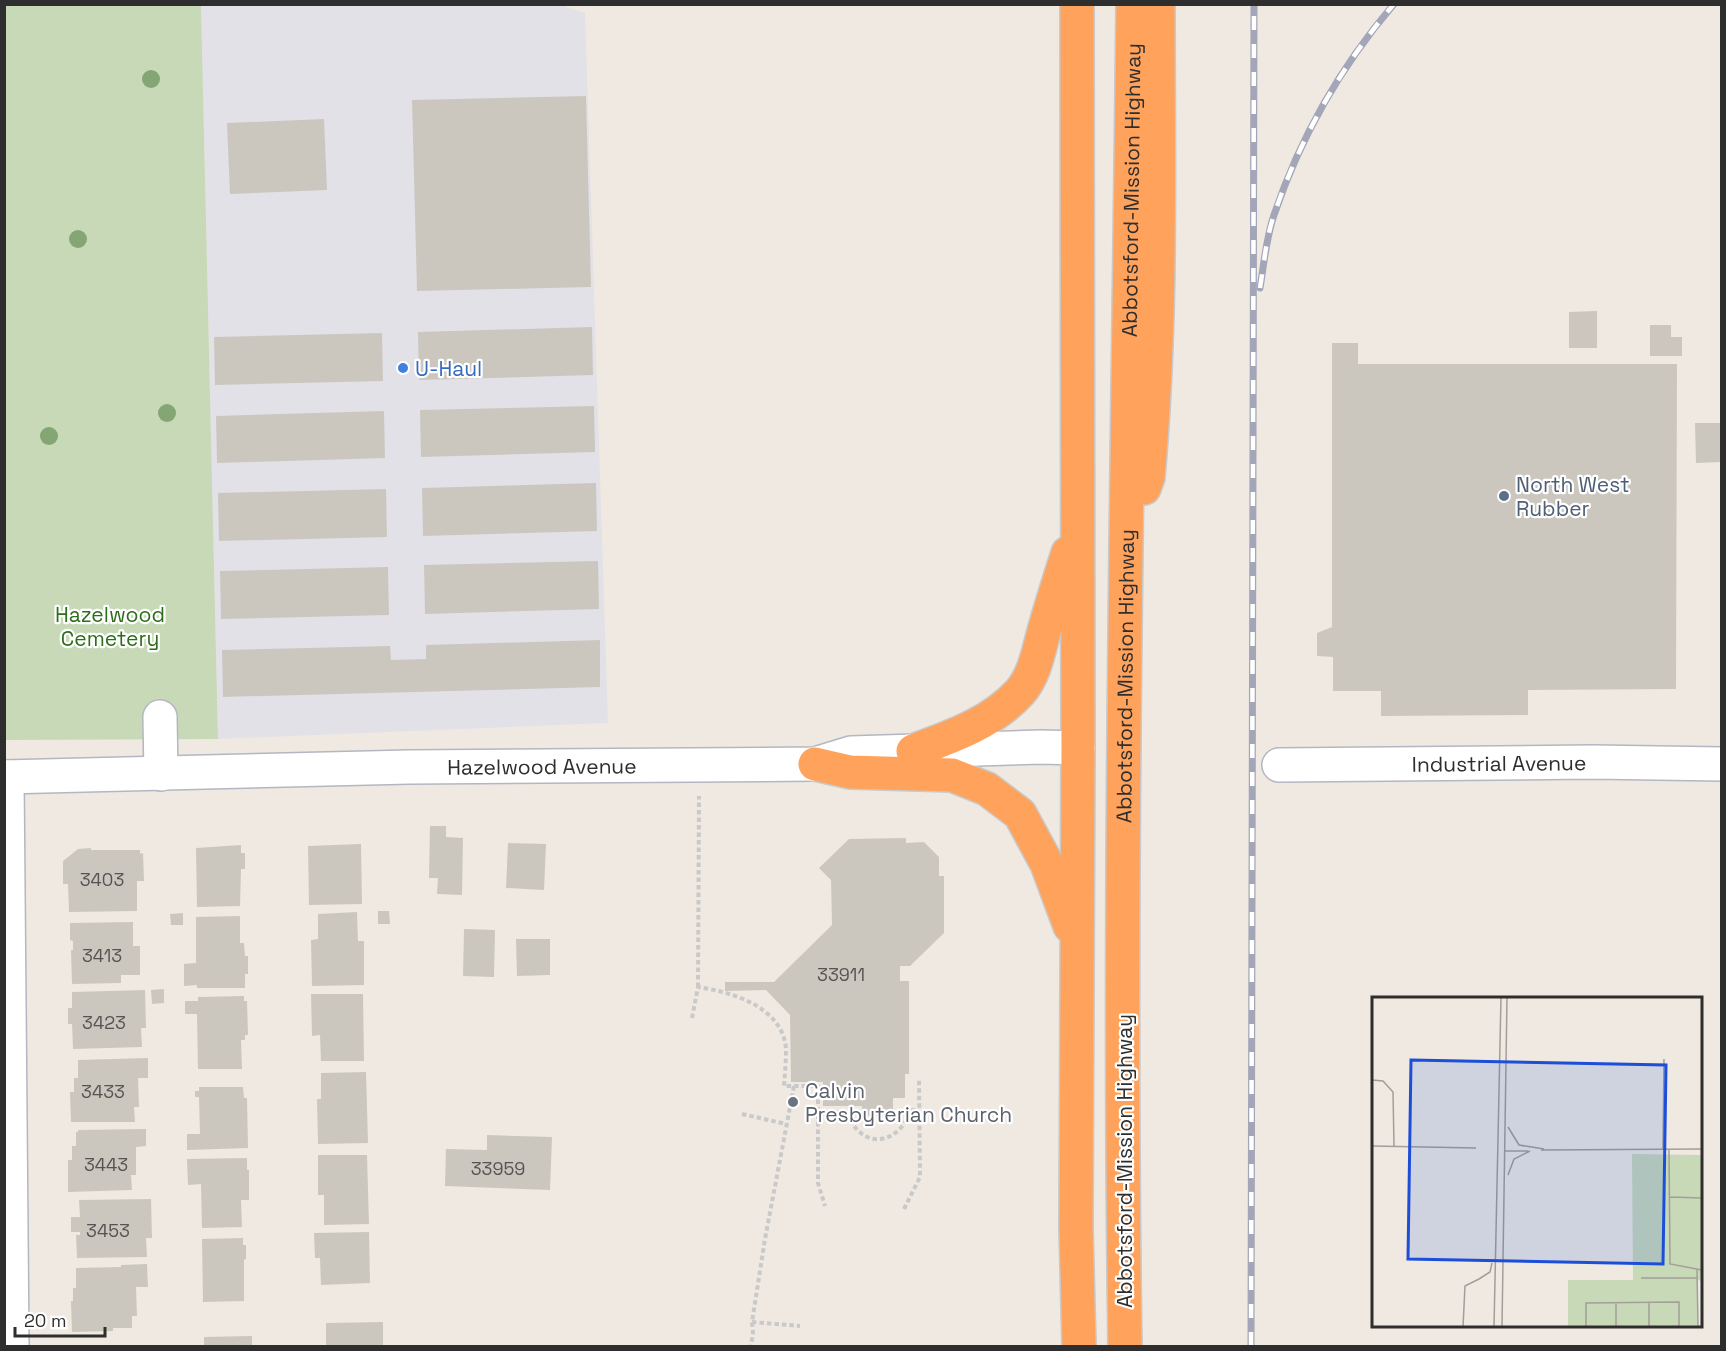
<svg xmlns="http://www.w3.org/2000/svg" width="1726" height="1351" font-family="'Space Grotesk',sans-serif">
<rect width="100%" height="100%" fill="#efe9e1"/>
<!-- industrial -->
<polygon fill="#e3e1e8" points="564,4 566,7 585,13 608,723 218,739 201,5"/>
<!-- cemetery -->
<polygon fill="#c8d9b8" points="4,5 201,5 218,739 5,740"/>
<!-- building -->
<g fill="#cbc7bf">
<polygon points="586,96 591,287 417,291 412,100"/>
<polygon points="324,119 327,190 230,194 227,123"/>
<polygon points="1597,311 1597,348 1569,348 1569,312"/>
<polygon points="1650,325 1671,325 1671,337 1682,337 1682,356 1650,356"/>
<polygon points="592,327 593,375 419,380 418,332"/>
<polygon points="382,333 383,381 215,385 214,337"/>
<polygon points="1332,343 1358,343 1358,364 1677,364 1676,689 1528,690 1528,715 1381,716 1381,691 1333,691 1333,657 1317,656 1317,633 1332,627"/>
<polygon points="594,406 595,452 421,457 420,410"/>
<polygon points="384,411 385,458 217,463 216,416"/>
<polygon points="1695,423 1722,423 1722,462 1696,463"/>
<polygon points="596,483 597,531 423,536 422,488"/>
<polygon points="386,489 387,537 219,541 218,493"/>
<polygon points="598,561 599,609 425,614 424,565"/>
<polygon points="388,567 389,615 221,619 220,571"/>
<polygon points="600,640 600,687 223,697 222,650 390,646 391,660 426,659 426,645"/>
<polygon points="430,826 446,826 446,837 463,838 462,895 437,894 438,878 429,878"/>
<polygon points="906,838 906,843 924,842 939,857 939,876 944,876 944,933 910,966 900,966 900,981 909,981 909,1074 905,1074 905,1098 893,1098 893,1116 862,1116 862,1106 823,1106 823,1082 791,1082 790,1015 766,990 725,991 725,982 774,982 832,925 831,880 819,868 849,839"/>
<polygon points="508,843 546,844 544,890 506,888"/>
<polygon points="361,844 362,904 309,905 308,846"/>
<polygon points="241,845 241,853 245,853 245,869 241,869 240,906 197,907 196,848"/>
<polygon points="91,848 91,850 140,850 140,854 143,853 144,881 137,881 137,911 69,912 68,884 63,884 63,861 78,849"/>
<polygon points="378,911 389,911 390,924 378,924"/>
<polygon points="357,912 358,941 364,941 364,985 312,986 311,940 318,939 318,914"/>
<polygon points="183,913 183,925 171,925 170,914"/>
<polygon points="240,916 240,943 244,943 245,956 248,956 248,974 245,974 245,988 197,988 197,985 184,986 184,964 196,963 196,917"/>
<polygon points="133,922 133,946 140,946 140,975 121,975 121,983 72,984 71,950 73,950 73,941 70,940 70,923"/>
<polygon points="464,929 495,930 494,977 463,976"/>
<polygon points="516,939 550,939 550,975 517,976"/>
<polygon points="164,989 164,1003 152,1004 151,990"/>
<polygon points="145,990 146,1028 141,1028 142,1047 73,1049 72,1024 68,1024 68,1008 72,1008 72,992"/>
<polygon points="311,994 363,994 364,1061 321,1061 320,1035 312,1036"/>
<polygon points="244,996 244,1001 247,1001 248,1035 245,1035 245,1040 241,1040 242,1069 198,1069 197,1014 185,1014 185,1001 198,1001 198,997"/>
<polygon points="148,1058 148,1078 138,1078 139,1107 134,1107 135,1122 71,1122 70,1092 74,1092 74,1078 78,1078 78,1060"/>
<polygon points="366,1072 368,1143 318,1144 317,1099 321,1099 321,1073"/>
<polygon points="199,1087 243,1087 244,1098 247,1098 248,1148 187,1150 187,1134 200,1134 199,1097 195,1097 195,1091 199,1091"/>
<polygon points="146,1129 146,1146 136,1147 136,1175 131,1175 132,1190 68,1192 68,1160 72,1160 72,1146 76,1146 76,1132 78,1132 78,1130"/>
<polygon points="487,1135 552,1137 550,1190 445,1186 446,1149 487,1150"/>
<polygon points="318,1155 367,1155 369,1224 324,1225 324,1195 318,1195"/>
<polygon points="247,1158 247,1170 249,1170 249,1200 241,1200 242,1227 202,1228 201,1184 188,1185 187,1159"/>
<polygon points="151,1199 152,1238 146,1238 147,1257 77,1258 76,1235 80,1235 80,1232 71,1232 71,1217 80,1217 79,1200"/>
<polygon points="369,1232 370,1283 321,1285 320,1258 315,1258 314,1233"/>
<polygon points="243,1238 243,1245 246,1245 246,1259 244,1260 244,1301 203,1302 202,1239"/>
<polygon points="147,1264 148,1287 136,1287 137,1316 132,1316 132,1328 113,1328 113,1331 72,1332 71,1301 73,1301 73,1288 76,1288 76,1268 121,1267 121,1265"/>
<polygon points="383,1322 383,1346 326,1346 326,1323"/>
<polygon points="252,1336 252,1346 204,1346 204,1337"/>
</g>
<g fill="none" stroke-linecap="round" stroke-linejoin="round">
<!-- minor casing -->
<g stroke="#b4b7c1" stroke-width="36">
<g id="minor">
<polyline points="160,717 161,774"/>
<path id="s1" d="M1279,765L1593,762L1722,764"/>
<path id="s2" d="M4,777L409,767L815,764L851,753L1041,747L1078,748"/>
<polyline points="7,777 12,1346"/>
</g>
</g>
<!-- highway casing -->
<g stroke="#c9c9c9" stroke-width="36">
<g id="highway">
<polyline points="1077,4 1078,748 1076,1228 1079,1346"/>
<path d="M1144,488L1148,477C1162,320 1158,162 1158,4"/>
<path d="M913,751C951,737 992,723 1020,692C1035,675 1039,649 1045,628C1052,603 1060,578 1068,553"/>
<polyline points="815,764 850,772 952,775 987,789 1020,814 1047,864 1070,926"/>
<path id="s3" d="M1125,1346C1118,899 1128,452 1133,4"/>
</g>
</g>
<!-- path -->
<g stroke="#c9c9c9" stroke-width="4" stroke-dasharray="4.5 3" stroke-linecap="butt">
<polyline points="698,987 699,796"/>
<path d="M692,1018L698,987C732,992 783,1007 786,1049C786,1061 785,1074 784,1086H794L765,1239L752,1322L753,1333L751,1346"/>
<polyline points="794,1086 818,1086 818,1183 825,1206"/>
<path d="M818,1112H847C860,1150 898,1147 911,1110H919"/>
<polyline points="742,1114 786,1124"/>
<polyline points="904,1209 920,1177 919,1078"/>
<polyline points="752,1322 800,1326"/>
</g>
<!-- minor -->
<use href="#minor" stroke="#fff" stroke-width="33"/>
<!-- highway -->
<use href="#highway" stroke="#ffa35c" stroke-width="33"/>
<!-- rail casing -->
<g stroke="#a3a6b8" stroke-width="7">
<g id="rail">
<path d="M1260,288C1264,264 1266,238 1274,215C1300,138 1341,66 1394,4"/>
<polyline points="1251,1346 1254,4"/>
</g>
</g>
<!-- rail -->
<use href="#rail" stroke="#fff" stroke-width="4.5" stroke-dasharray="14" stroke-linecap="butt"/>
</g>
<!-- trees -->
<g fill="#84a574">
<circle cx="151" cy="79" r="9"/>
<circle cx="78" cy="239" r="9"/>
<circle cx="167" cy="413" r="9"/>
<circle cx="49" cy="436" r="9"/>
</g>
<!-- markers -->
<circle fill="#3f7fe0" stroke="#fff" stroke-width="2" cx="403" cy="368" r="6"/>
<circle fill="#5c6f8a" stroke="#fff" stroke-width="2" cx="1504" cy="496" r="6"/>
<circle fill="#6b7280" stroke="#fff" stroke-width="2" cx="793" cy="1102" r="6"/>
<g text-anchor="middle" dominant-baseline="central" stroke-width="4.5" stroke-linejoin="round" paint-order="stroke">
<!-- number labels -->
<g font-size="18" fill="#555452">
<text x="102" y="879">3403</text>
<text x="102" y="955">3413</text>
<text x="841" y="974">33911</text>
<text x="104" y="1022">3423</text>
<text x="103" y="1091">3433</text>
<text x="106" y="1164">3443</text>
<text x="498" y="1168">33959</text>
<text x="108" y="1230">3453</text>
</g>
<!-- street labels -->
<g font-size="21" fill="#2e2e2e" stroke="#fff">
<text stroke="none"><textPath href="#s3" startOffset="1156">Abbotsford-Mission Highway</textPath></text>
<text stroke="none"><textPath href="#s3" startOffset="670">Abbotsford-Mission Highway</textPath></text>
<text stroke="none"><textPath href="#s1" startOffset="220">Industrial Avenue</textPath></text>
<text stroke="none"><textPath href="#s2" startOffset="538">Hazelwood Avenue</textPath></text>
<text transform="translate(1124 1161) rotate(-90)">Abbotsford-Mission Highway</text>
</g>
<!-- shop labels -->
<g font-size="21" fill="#366cbe" stroke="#fff" text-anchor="start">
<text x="415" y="368">U-Haul</text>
</g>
<!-- service labels -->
<g font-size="21" fill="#4e5e75" stroke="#fff" text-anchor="start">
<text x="1516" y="484">North West<tspan x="1516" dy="24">Rubber</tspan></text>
</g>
<!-- park labels -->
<g font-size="21" fill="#2c6e1b" stroke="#fff">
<text x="110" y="614">Hazelwood<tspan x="110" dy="24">Cemetery</tspan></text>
</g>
<!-- worship labels -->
<g font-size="21" fill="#5b616d" stroke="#fff" text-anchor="start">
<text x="805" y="1090">Calvin<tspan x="805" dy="24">Presbyterian Church</tspan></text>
</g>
</g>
<!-- overview -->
<g transform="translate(1372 997)">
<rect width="330" height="330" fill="#efe9e1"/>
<path d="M260,157L330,158V284L326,283L325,330H196V283H261Z" fill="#c8d9b8"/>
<path fill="none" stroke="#a29e99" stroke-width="1.5" d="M0,83L11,84L21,95L22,149M136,130L147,148L172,152M0,149L104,151M291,152L292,62M297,152L298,267L330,273M169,153L330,152M133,154H156M136,178L142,162L158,154M298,200L330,201M325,273L326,330M269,281H325M107,282L118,275L120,266M244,305V330M277,305V330M91,330L93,289L107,282M122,330L129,0M130,330L135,0M214,330V306L307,305V330"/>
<path fill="#1d4ed8" fill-opacity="0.15" stroke="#1d4ed8" stroke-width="3" d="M39,63L294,68L291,267L36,262Z"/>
<rect width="330" height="330" fill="none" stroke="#2e2e2e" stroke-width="3"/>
</g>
<!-- border -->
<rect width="1726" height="1351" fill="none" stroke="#2e2e2e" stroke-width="12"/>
<!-- scale -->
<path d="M15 1327v9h90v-9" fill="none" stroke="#2e2e2e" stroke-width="3"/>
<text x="24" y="1327" font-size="18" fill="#2e2e2e" stroke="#ffffff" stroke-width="4.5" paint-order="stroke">20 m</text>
</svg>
